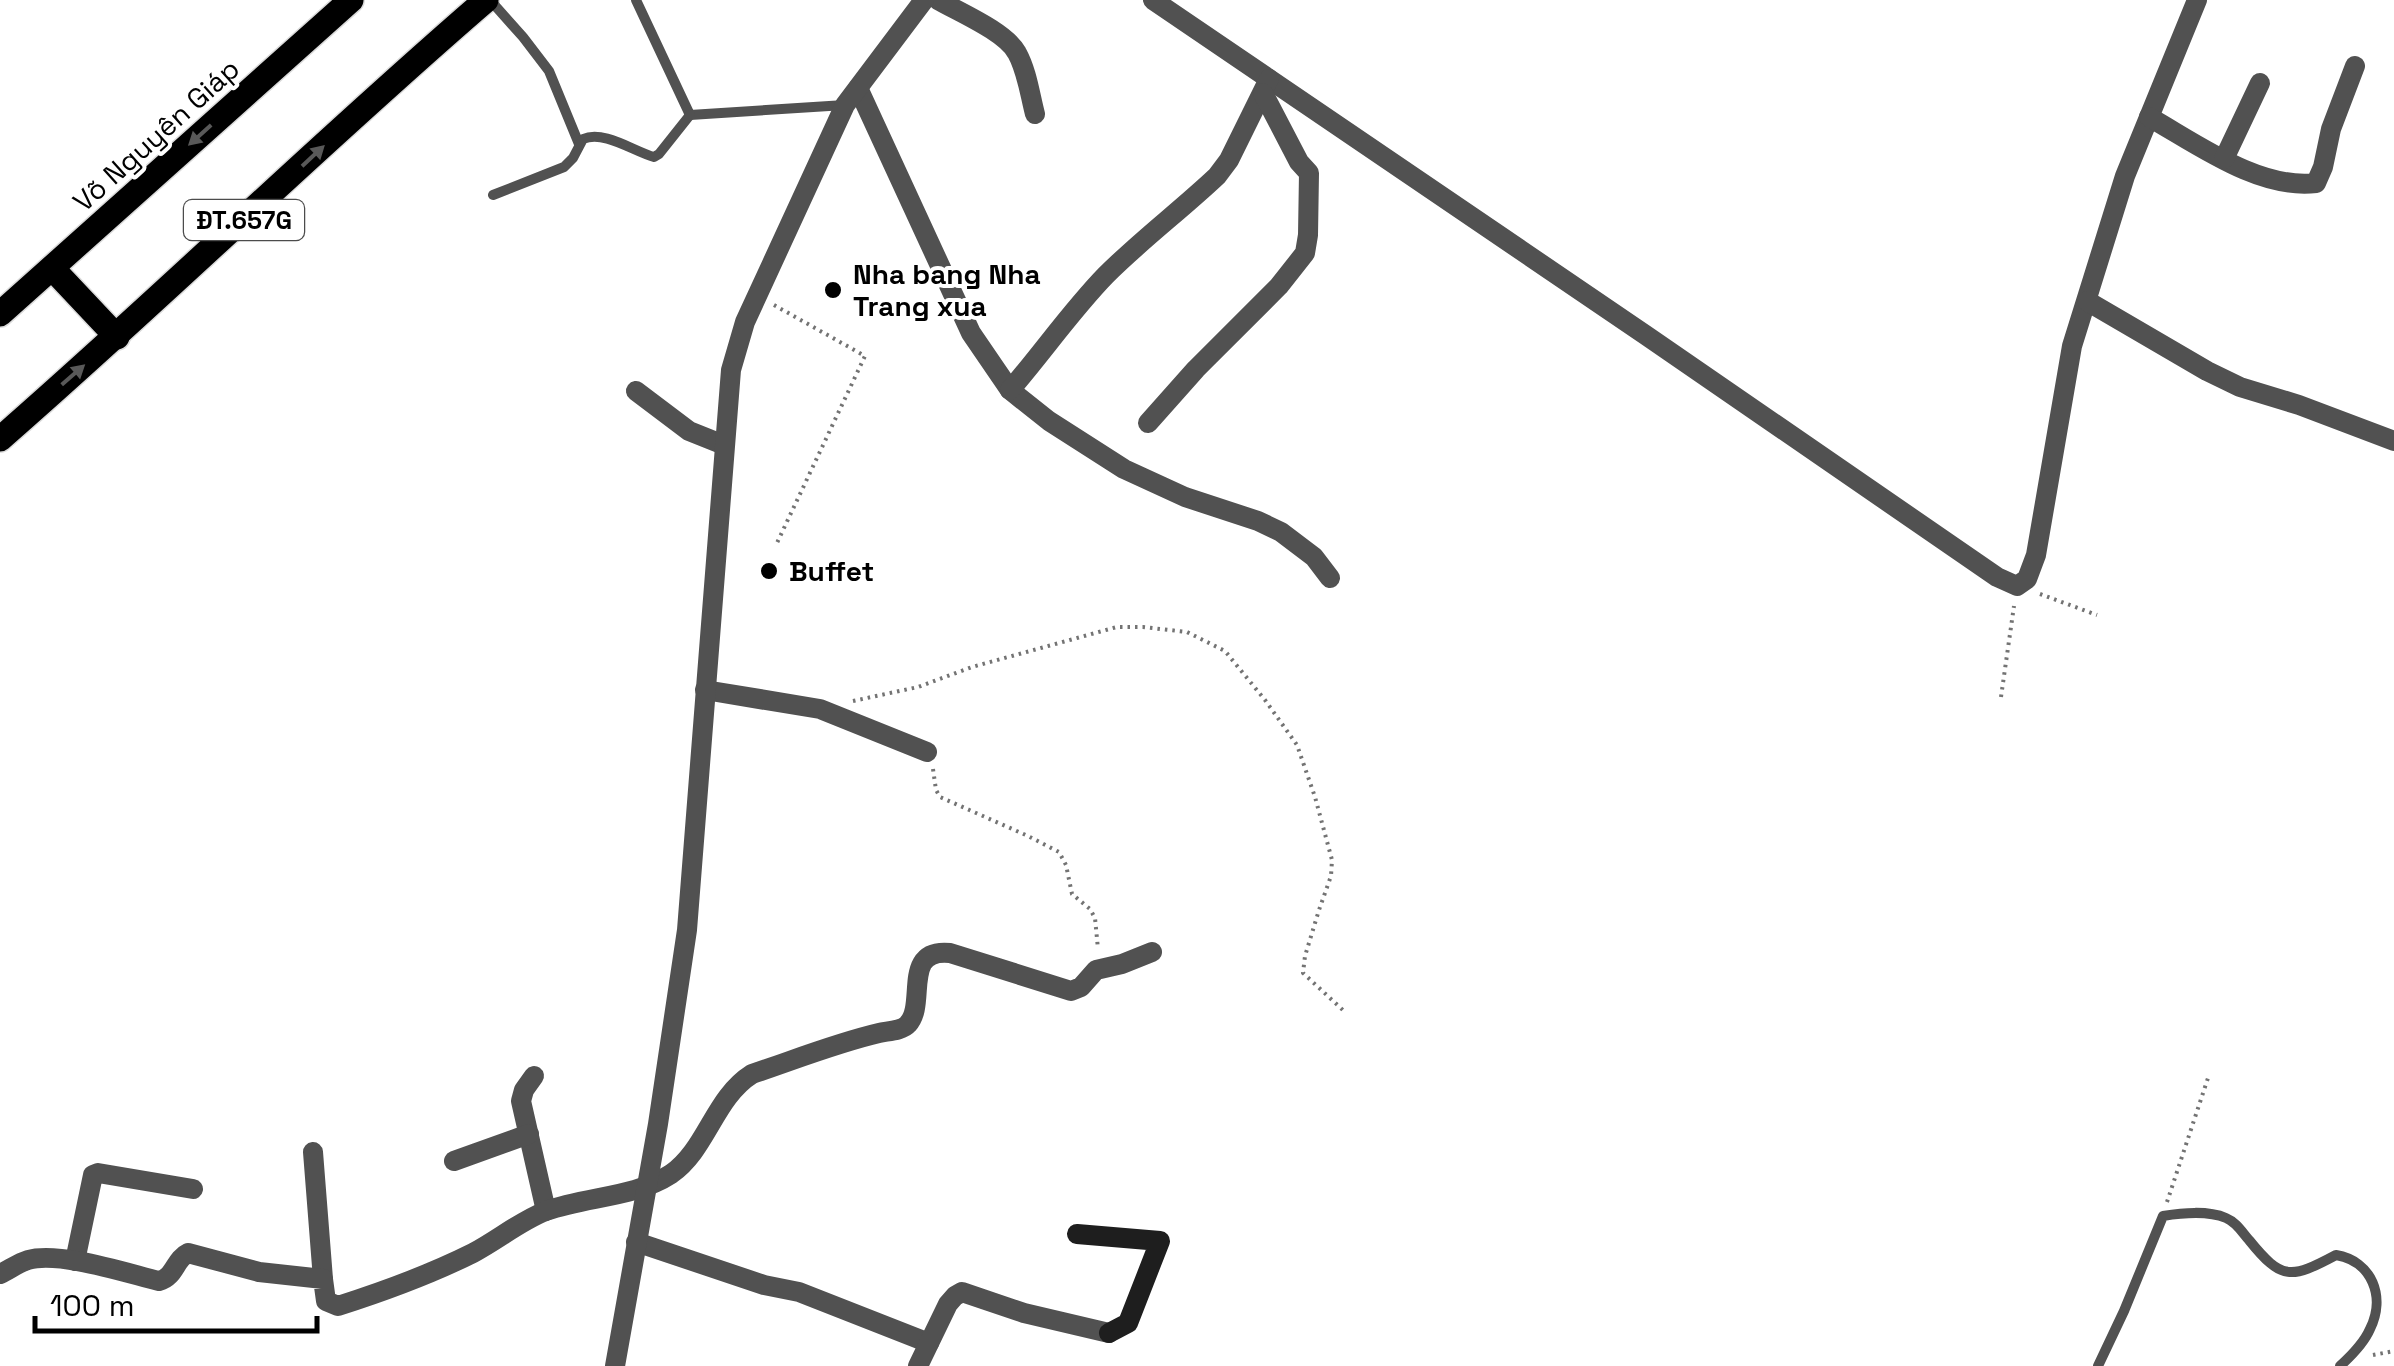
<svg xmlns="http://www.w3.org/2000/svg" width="2394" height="1366" font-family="'Space Grotesk',sans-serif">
<rect width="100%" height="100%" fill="#fff"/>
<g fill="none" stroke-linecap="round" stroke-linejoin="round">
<!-- primary casing -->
<g stroke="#dbdbdb" stroke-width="28">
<g id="primary">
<polyline points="52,268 117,337"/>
<polyline points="0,314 351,0"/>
<path d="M0,439C164,296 321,142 486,0"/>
</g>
</g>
<!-- path -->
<g stroke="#737373" stroke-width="4" stroke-dasharray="2.5 5" stroke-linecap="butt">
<polyline points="774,305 865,356 776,545"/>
<polyline points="2040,594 2097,615"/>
<polyline points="2001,697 2014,606"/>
<polyline points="853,701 918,687 972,667 1117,627 1143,627 1187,632 1225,651 1265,700 1297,745 1315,797 1332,860 1331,876 1319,910 1305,956 1303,973 1345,1012"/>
<polyline points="933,769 936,790 940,797 1028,836 1059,852 1066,865 1072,894 1090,909 1095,918 1098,949"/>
<polyline points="2167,1202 2209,1075"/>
<polyline points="2373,1355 2394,1351"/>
</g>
<!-- service -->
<g stroke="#515151" stroke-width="10">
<polyline points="490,0 523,37 549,71 579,144"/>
<polyline points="636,0 690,115 845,105"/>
<path d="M493,195L564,167L573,158L583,139C604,130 633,151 654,157L659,154L690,115"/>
<path d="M2098,1366L2124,1311L2163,1216C2182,1213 2207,1210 2226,1218C2236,1222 2242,1232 2249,1240C2282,1281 2291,1279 2336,1255C2372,1261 2386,1297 2370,1329C2364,1343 2351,1356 2340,1366"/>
</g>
<!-- minor -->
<g stroke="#515151" stroke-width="20">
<path d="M938,0C959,12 1006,32 1017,53C1027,71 1030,95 1035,114"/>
<polyline points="1153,0 1647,336 1997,577 2017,586 2027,579 2036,555 2072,346 2125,176 2197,0"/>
<polyline points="858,88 971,333 1010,390 1049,421 1124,469 1185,497 1258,521 1281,532 1314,557 1330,578"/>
<path d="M2149,117C2197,144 2259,190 2316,183L2323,167L2331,129L2355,66"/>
<polyline points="2224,159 2260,83"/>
<polyline points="2087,301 2207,371 2240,387 2299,405 2394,441"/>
<path d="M1010,390C1043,352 1071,311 1106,275C1141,240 1181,210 1217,176L1229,160L1269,79"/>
<polyline points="636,391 689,431 724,445"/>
<polyline points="1148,423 1196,369 1279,286 1305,253 1308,235 1309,173 1299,162 1263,93"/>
<polyline points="705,690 820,709 927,752"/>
<polyline points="534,1076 524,1090 521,1101 546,1211"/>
<polyline points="313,1152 323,1279"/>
<polyline points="454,1161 529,1134"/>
<polyline points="636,1242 764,1285 799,1292 929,1343"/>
<polyline points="75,1261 93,1175 98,1173 193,1189"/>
<path d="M0,1274C9,1270 18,1263 28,1260C59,1251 126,1273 159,1281C175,1277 175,1259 188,1253L259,1272L323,1279L326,1301L338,1306C385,1291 429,1275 473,1253C498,1240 520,1221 546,1211C587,1196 634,1198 671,1174C707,1149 714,1098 752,1074C794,1060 836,1043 879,1033C887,1031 902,1031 908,1024C927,1004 901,948 950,953L1071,991L1081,987L1096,970L1122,964L1152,952"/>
<polyline points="615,1366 658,1124 687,930 731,370 745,322 845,105 924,0"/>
<polyline points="918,1366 948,1304 955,1296 962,1292 1024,1313 1109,1333"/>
</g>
<!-- secondary -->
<polyline stroke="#1e1e1e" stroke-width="20" points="1077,1234 1160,1241 1128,1323 1109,1333"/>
<!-- primary -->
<use href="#primary" stroke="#000" stroke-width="25"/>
</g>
<!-- one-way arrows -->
<defs><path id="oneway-solid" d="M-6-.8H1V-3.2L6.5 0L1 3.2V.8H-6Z" transform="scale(2.5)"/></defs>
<g fill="#595959">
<use href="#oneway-solid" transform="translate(200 135) rotate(138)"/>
<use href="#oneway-solid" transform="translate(313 156) rotate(-43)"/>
<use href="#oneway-solid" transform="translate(73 375) rotate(-41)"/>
</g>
<!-- markers -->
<g fill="#000" stroke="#fff" stroke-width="4">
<circle cx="833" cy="290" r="10"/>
<circle cx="769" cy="571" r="10"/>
</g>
<g text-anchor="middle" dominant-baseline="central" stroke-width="8" stroke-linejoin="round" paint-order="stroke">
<!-- shield labels -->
<rect fill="#fff" stroke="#4c4c4c" stroke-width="2.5" x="184" y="200" width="120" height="40" rx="8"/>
<g font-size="25" font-weight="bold" fill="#000">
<text x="244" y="220">ĐT.657G</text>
</g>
<!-- street labels -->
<g font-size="28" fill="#000" stroke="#fff">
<text transform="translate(156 135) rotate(-42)">Võ Nguyên Giáp</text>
</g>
<!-- poi labels -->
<g font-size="28" font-weight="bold" fill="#000" stroke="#fff" text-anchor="start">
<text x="853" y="274">Nha bang Nha<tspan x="853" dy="32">Trang xua</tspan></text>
<text x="789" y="571">Buffet</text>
</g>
</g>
<!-- scale -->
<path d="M35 1316v15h282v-15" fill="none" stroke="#000000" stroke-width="5"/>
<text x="50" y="1316" font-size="30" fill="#000000" stroke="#ffffff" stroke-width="8" paint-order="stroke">100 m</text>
</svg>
